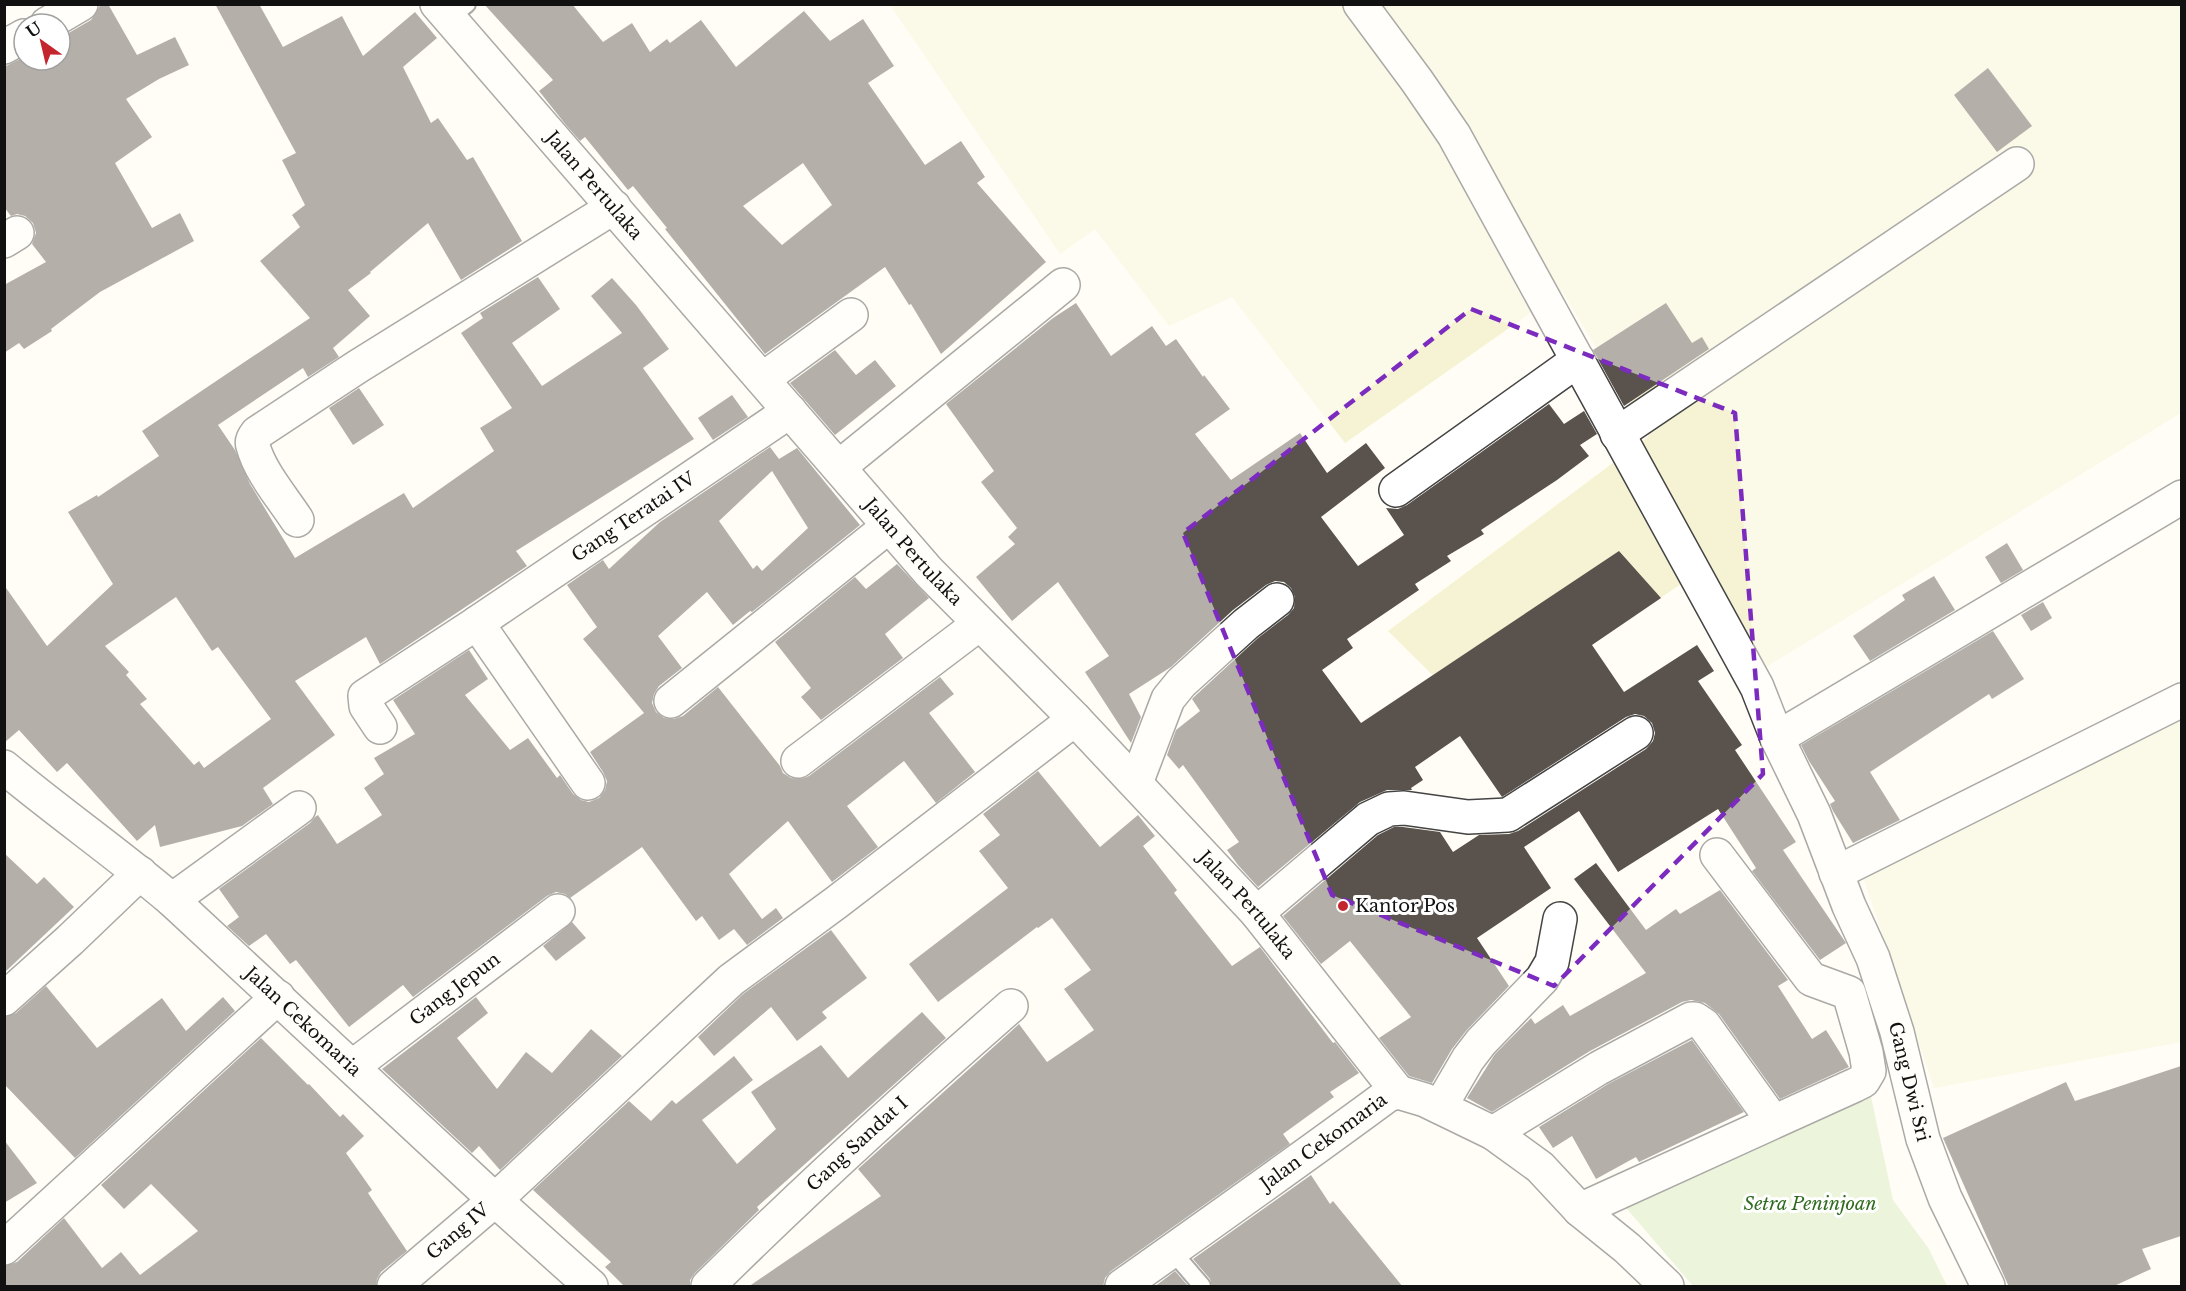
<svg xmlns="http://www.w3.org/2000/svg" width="2186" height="1291" font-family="'Libre Baskerville',serif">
<rect width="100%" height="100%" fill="#fffdf5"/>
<!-- farmland -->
<g fill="#f6f3d4">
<polygon points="890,5 2181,5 2181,413 1763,669 1707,567 1477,719 1388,631 1649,436 1562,291 1345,443 1232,297 1169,326 1095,229 1060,254"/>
<polygon points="2181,699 2181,1042 1934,1088 1861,871"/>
</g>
<!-- green -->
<polygon fill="#d5ebbd" points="1870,1092 1893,1200 1929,1249 1947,1286 1693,1286 1615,1195"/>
<!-- building -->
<g fill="#5a524d" fill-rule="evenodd">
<polygon points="101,4 108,4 137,55 175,37 189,65 159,79 126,99 152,137 115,163 152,228 180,213 194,241 100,292 51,329 52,331 24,349 19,343 4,353 4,285 46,262 32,244 36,233 33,223 25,216 17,214 11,216 4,207 4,67 24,57 24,60 60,60 60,38 91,20"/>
<path d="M215,4H259L283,47L342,16L363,56L415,12L437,38L403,67L431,123L438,118L467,160L473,157L522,241L461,280L428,223L370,272L371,273L348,290L370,316L333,348L339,357L308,377L303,368L218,425L235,450L250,484L295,558L404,493L413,508L494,451L480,428L512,408L461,333L483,318L480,313L538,277L560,309L512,343L542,386L622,333L591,296L612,278L636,305L669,349L643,368L694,439L516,551L527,566L380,664L366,637L295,681L335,735L263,788L273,804L242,826L160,847L155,825L137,841L67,763L57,772L19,730L4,743V585L47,646L113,584L68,512L97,495L98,497L159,456L142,431L310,318L260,261L300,227L292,215L305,205L282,160L296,153ZM176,597L212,651L218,647L271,719L204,768L199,761L194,765L140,704L147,699L126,675L129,672L105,646Z"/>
<path d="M484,4H572L603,42L632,23L650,52L667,39L670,43L701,20L736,67L804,11L830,41L863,19L894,66L868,83L925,165L961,141L985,177L977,183L1046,262L941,354L911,304L909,305L885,267L765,354L665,229L667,228L633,186L628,190L585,137L580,141L566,125L539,91L553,80ZM803,163L832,205L782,245L743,206Z"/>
<polygon points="1988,68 2032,126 1997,152 1954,95"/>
<polygon points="1076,303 1111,356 1152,326 1166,346 1176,339 1203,377 1204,375 1230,409 1195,434 1231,480 1300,433 1327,473 1366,443 1385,468 1321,517 1358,566 1404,535 1386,508 1398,509 1407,505 1549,404 1564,424 1584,411 1597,434 1580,445 1589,456 1557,480 1481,530 1484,534 1447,556 1451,561 1415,584 1419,590 1347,639 1353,648 1322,670 1361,723 1619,551 1661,598 1592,645 1624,692 1697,645 1714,671 1698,681 1742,745 1735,750 1796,842 1783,850 1846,943 1820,960 1752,871 1756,868 1718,809 1618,872 1579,811 1524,847 1551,888 1477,938 1509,986 1466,1031 1452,1049 1432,1083 1409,1076 1379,1038 1411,1017 1350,941 1321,964 1283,916 1378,835 1394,827 1403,827 1440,832 1453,852 1479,835 1509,834 1518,831 1646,749 1653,741 1655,733 1652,723 1644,716 1635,714 1626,717 1502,797 1460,736 1415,767 1423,780 1411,788 1412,790 1387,790 1360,802 1258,887 1238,865 1227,850 1239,842 1183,765 1179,769 1167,755 1176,730 1200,711 1192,699 1195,696 1258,638 1288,615 1294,608 1295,597 1291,588 1284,582 1275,581 1266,585 1233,610 1171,667 1129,694 1141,717 1131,743 1085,672 1109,656 1058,582 1012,621 976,577 1015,544 1008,537 1017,528 981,482 994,471 946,404 1053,318"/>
<polygon points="1666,303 1692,343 1702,337 1709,349 1624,406 1593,350"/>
<polygon points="835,350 856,375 875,360 896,386 835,435 790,383"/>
<polygon points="359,388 384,425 353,445 329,408"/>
<polygon points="732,395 748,417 713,440 698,418"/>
<path d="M770,447L779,459L797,448L860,525L752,612L750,611L733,625L707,592L658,636L682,668L659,686L654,694L652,703L656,712L664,718L674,719L683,716L718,687L780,766L783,773L791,778L801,779L809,776L940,677L954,694L929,713L975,772L936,803L904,761L847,806L878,847L832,882L788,821L729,874L762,919L776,908L783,918L747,945L734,929L719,940L702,916L696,921L642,847L570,898L565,894L556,892L547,896L413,997L403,985L349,1027L296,960L290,964L266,934L249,946L227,926L239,917L219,889L310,823L315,817L318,815L337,844L382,815L364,788L384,774L374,758L415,734L393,700L469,650L488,679L465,695L510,750L528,738L557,778L560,775L573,794L581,800L589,802L599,798L605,790L607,781L603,772L590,752L644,713L583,639L597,627L567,585L603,560L609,569L660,522ZM772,471L808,528L762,571L757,565L753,569L719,521Z"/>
<polygon points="2007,543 2023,570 2001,583 1985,557"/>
<polygon points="897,564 929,598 885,634 903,658 821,720 801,697 811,688 775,642 855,577 866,589"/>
<polygon points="1934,576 1955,610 1870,661 1853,636 1905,600 1902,595"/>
<polygon points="2043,602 2052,618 2031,631 2021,615"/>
<polygon points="1993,631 2024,679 1992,699 1989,694 1870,772 1900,820 1853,843 1833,811 1830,804 1835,801 1809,761 1801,745"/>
<polygon points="1038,771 1100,847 1138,815 1155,836 1143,846 1177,890 1174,893 1232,966 1260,947 1333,1043 1335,1042 1359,1073 1330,1092 1334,1097 1283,1134 1290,1144 1111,1271 1105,1278 1103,1287 748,1287 881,1196 858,1169 1019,1024 1047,1062 1094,1030 1064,989 1091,970 1052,918 1038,928 1037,927 938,1002 909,964 1008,888 979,851 1000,835 983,814"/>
<polygon points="4,853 37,884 44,877 74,907 4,973"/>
<polygon points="1596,863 1646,930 1676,909 1680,914 1720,890 1788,980 1778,986 1812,1039 1826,1030 1849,1067 1780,1099 1719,1014 1705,1003 1691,1000 1682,1002 1590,1051 1492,1112 1467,1098 1495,1054 1531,1018 1535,1024 1563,1005 1570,1016 1646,973 1574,879"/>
<polygon points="572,922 586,938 556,961 543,946"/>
<polygon points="831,930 867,978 822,1012 827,1018 797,1041 771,1007 714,1056 698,1037 743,994"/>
<polygon points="46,986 97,1048 162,998 186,1031 223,997 235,1011 75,1158 4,1084 4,1017 16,1013"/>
<polygon points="476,997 488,1013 457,1038 497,1089 526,1052 552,1073 591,1029 622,1056 500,1170 479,1146 472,1153 382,1069"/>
<polygon points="922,1012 946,1038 757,1207 759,1210 695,1273 690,1280 690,1287 625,1287 605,1267 611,1262 533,1190 629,1101 651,1121 672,1100 676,1104 734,1056 753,1080 702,1120 737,1164 776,1129 751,1092 821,1045 848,1078"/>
<polygon points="261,1038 308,1085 309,1084 340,1117 343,1114 364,1136 346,1153 372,1190 368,1193 407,1251 381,1272 377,1279 376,1287 4,1287 4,1266 17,1262 64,1218 102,1268 121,1252 140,1275 198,1231 151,1184 124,1209 101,1185"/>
<polygon points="1692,1040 1744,1112 1639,1162 1636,1157 1596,1179 1572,1136 1553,1148 1539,1127 1608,1084"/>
<polygon points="2181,1066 2181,1236 2142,1249 2151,1269 2112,1287 2009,1287 1943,1138 2066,1082 2075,1101"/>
<polygon points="4,1140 37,1183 4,1203"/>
<polygon points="1311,1175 1330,1204 1333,1201 1403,1287 1212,1287 1210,1279 1193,1259"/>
<polygon points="1175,1271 1189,1287 1154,1287 1166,1278"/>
</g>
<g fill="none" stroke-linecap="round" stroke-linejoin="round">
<!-- service casing -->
<g stroke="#444" stroke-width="20">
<g id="service">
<polyline points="449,18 467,4"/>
<polyline points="1172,1251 1202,1286"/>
</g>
</g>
<!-- minor casing -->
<g stroke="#444" stroke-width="36">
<g id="minor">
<path id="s1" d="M1360,4L1417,81L1454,135L1757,687L1777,738L1814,814L1849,906L1873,958L1897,1032L1923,1139L1945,1198L1988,1286"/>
<polyline points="47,24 81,4"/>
<polyline points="4,47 24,36"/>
<polyline points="4,241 17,233"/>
<polyline points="763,379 851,315"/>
<polyline points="1617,434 2017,164"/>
<polyline points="839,467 1063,285"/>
<polyline points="1396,490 1578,360"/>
<path d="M297,520C282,497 260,472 253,446C251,441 254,437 257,433L357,367L614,207"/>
<path id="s2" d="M477,623L790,411"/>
<polyline points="671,701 889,526"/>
<polyline points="380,727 366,706 365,696 477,623 588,783"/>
<polyline points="1777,738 2182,497"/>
<polyline points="798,761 979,624"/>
<polyline points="1136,783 1168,699 1181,683 1246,624 1277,600"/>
<polyline points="1836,873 2182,700"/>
<polyline points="172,900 299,808"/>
<polyline points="1257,913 1368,819 1389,809 1404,808 1468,817 1508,815 1636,733"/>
<polyline points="4,999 70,940 140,873"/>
<path id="s3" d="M352,1067L558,911"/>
<polyline points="1440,1107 1468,1059 1481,1042 1542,979 1552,962 1560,919"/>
<polyline points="1493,1133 1599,1068 1691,1019 1695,1019 1704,1025 1773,1121"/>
<polyline points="1580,1210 1855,1085 1863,1081 1869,1071 1866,1052 1849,993 1811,979 1717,855"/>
<polyline points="4,1248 278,997"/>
<path id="s4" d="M394,1286L495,1200L731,980L837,902L1075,719"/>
<path id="s5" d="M708,1286C806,1189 907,1097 1011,1006"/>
</g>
</g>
<!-- tertiary casing -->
<g stroke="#444" stroke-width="36">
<g id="tertiary">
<path id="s6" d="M437,4L929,572L1075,719L1257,913L1398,1092"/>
<path id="s7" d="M4,767C59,813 118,854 172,900L495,1200L591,1286"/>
<path id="s8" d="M1122,1286C1211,1223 1300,1160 1388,1095L1398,1092L1425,1100L1493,1133L1540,1167L1580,1210L1627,1248L1667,1286"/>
</g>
</g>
<!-- service -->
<use href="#service" stroke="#fff" stroke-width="16"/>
<!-- minor -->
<use href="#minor" stroke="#fff" stroke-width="33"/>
<!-- tertiary -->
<use href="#tertiary" stroke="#fff" stroke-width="33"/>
</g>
<!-- marked area -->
<path d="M0 0H2186V1291H0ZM1471,309L1735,413L1763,774L1554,986L1332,895L1183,533Z" fill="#fffdf5" fill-opacity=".55" fill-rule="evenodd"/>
<path fill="none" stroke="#7b2cbf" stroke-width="4.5" stroke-dasharray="12 8" stroke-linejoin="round" d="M1471,309L1735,413L1763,774L1554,986L1332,895L1183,533Z"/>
<!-- markers -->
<circle fill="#c4262e" stroke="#fff" stroke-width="2" cx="1343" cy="906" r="6"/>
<g text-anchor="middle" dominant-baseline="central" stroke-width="6" stroke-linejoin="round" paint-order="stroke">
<!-- street labels -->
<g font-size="18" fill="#111" stroke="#fff">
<text stroke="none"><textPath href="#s6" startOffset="240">Jalan Pertulaka</textPath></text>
<text stroke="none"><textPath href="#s2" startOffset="189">Gang Teratai IV</textPath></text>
<text stroke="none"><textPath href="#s6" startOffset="726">Jalan Pertulaka</textPath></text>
<text stroke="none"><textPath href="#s6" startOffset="1212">Jalan Pertulaka</textPath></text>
<text stroke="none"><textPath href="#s3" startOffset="129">Gang Jepun</textPath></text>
<text stroke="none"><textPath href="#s7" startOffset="393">Jalan Cekomaria</textPath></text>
<text stroke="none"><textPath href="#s1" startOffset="1215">Gang Dwi Sri</textPath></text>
<text stroke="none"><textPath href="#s8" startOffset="248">Jalan Cekomaria</textPath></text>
<text stroke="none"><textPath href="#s5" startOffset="206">Gang Sandat I</textPath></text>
<text stroke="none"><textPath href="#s4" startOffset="84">Gang IV</textPath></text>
</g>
<!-- poi labels -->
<g font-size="18" fill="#111" stroke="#fff" text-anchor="start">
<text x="1355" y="906">Kantor Pos</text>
</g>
<!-- park labels -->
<g font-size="18" font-style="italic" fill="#2f6b1f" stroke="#fff">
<text x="1810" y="1204">Setra Peninjoan</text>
</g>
</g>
<!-- border -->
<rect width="2186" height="1291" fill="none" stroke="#111111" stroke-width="12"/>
<!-- north arrow -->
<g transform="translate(42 42) rotate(326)"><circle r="28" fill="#ffffff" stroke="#a0a0a0" stroke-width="1.5"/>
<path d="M0-4.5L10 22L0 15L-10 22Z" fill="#c4262e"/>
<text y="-9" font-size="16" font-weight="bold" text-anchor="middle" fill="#111111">U</text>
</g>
</svg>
